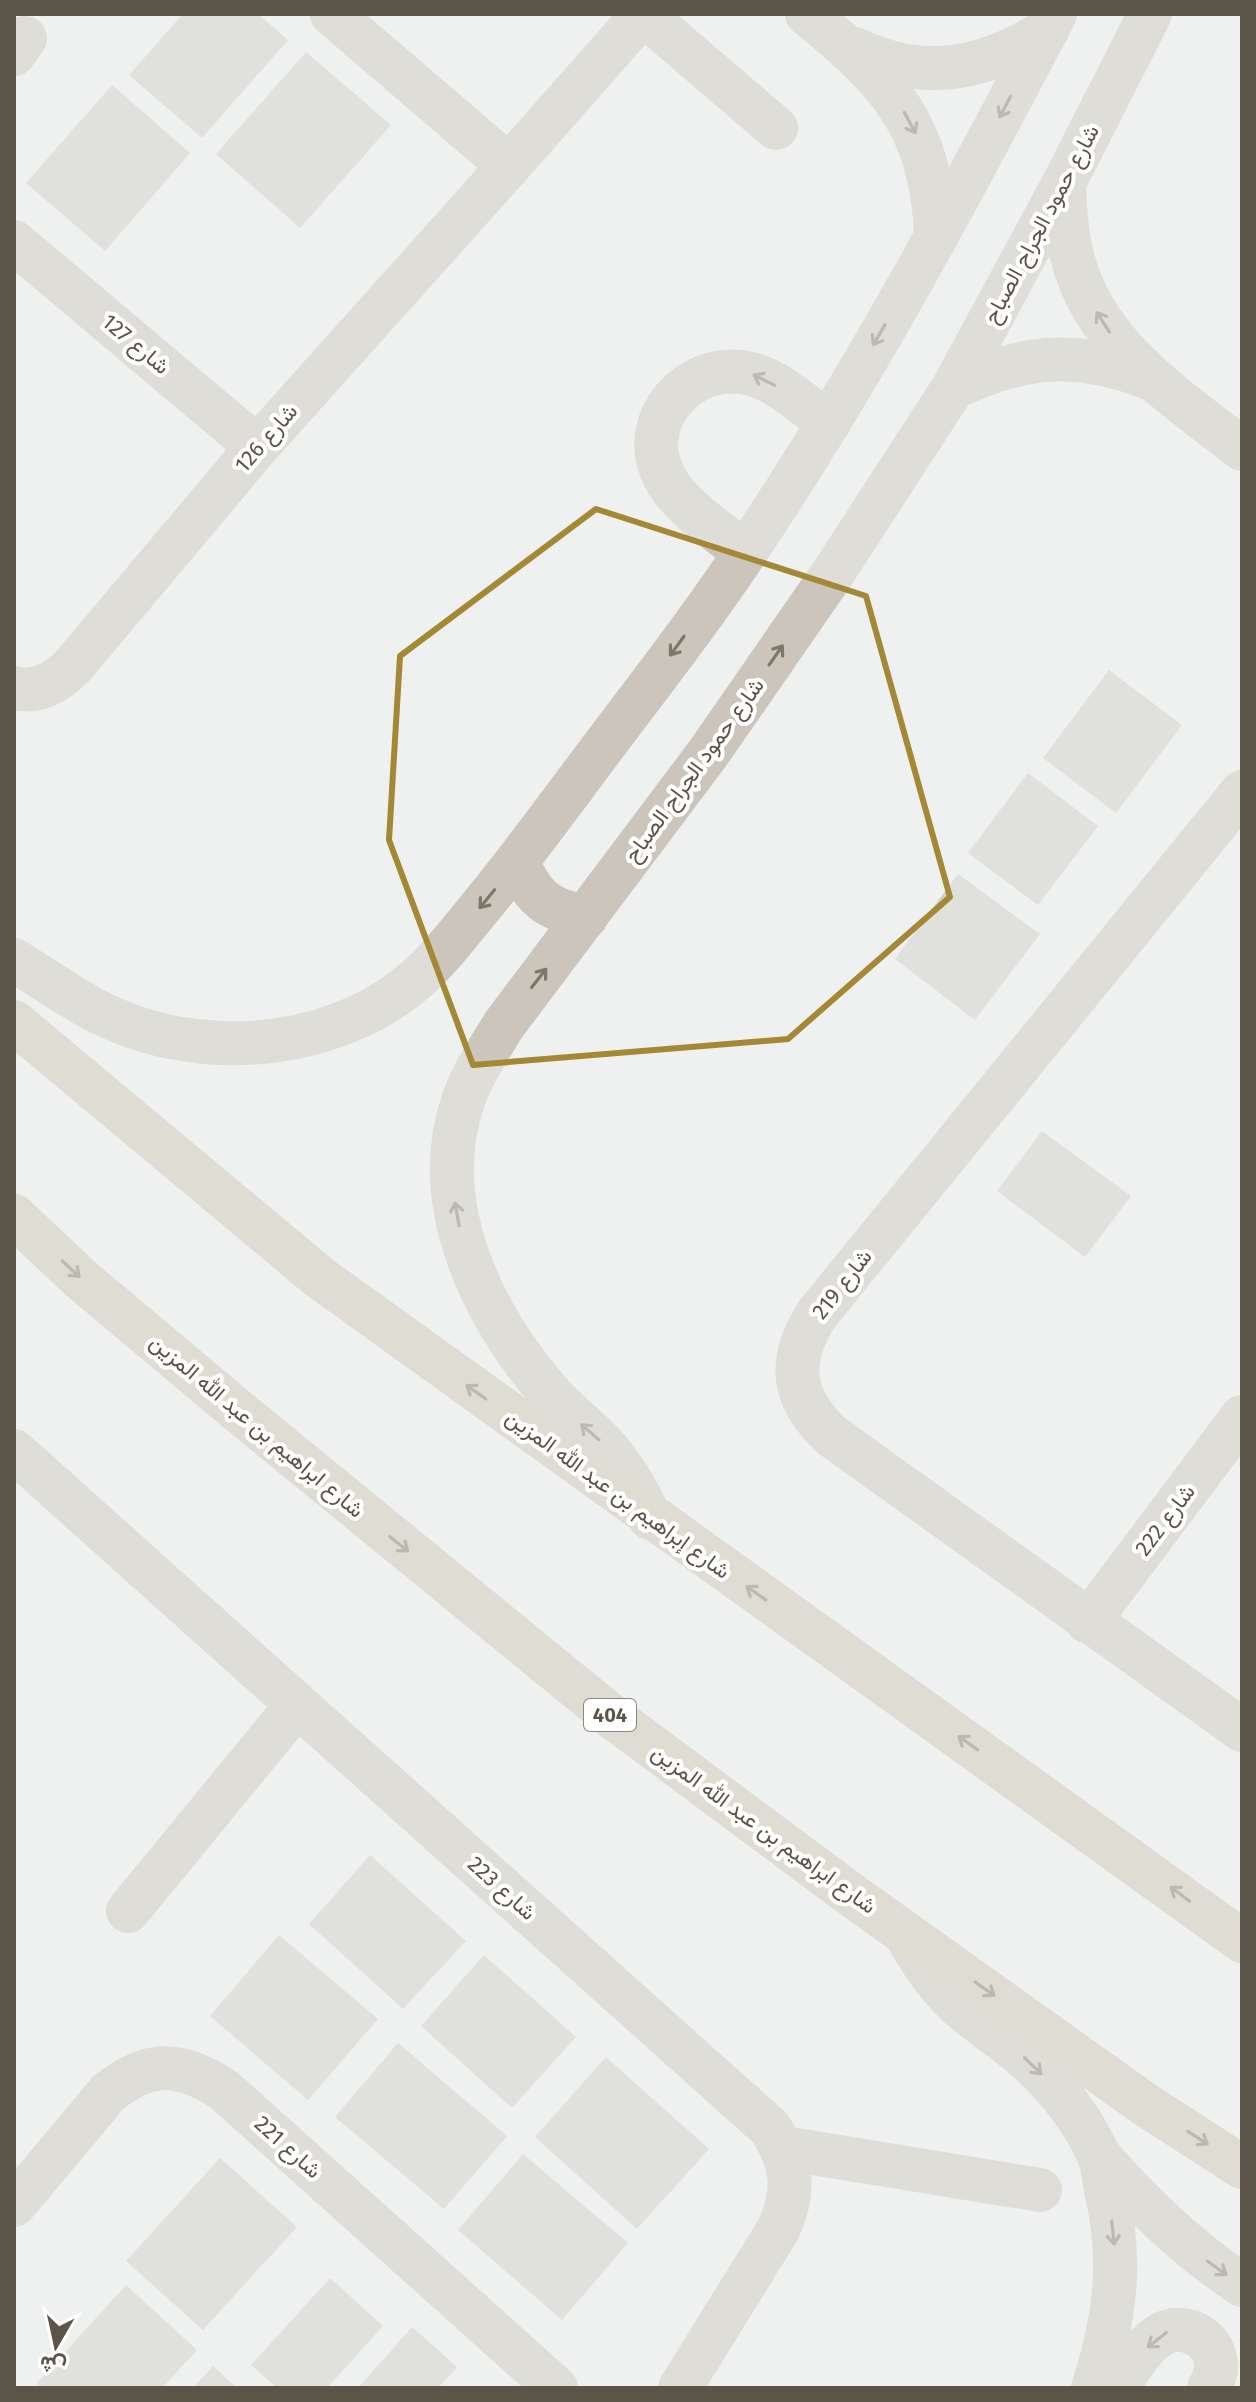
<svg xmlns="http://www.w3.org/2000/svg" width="1256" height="2402" font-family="'Fira Sans',Vazirmatn,sans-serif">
<rect width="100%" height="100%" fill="#eff1f1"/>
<!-- building -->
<g fill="#cecdc6">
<polygon points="183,14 258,14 288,40 202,138 129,75"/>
<polygon points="306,52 391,125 300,228 216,154"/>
<polygon points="112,85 190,153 105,251 26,183"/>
<polygon points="1109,670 1182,725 1116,813 1043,758"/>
<polygon points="1028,773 1098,826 1038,905 968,853"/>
<polygon points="958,874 1040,934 975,1020 895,959"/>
<polygon points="1042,1131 1131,1196 1085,1257 997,1191"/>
<polygon points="370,1855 466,1941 403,2009 309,1924"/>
<polygon points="279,1935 378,2019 308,2100 210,2016"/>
<polygon points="484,1955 576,2037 512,2108 421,2026"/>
<polygon points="398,2043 507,2136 444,2209 335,2117"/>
<polygon points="606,2057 709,2149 637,2229 535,2137"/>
<polygon points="523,2154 628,2243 562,2320 458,2230"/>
<polygon points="220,2158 297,2227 203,2330 126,2261"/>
<polygon points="330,2278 383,2326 327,2388 277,2388 251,2365"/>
<polygon points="126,2285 197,2350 162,2388 42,2388 37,2383"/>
<polygon points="412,2327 457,2367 438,2388 358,2388"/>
<polygon points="213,2366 237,2388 193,2388"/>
</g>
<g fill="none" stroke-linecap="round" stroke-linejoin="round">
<!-- minor -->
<g stroke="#cbc5bb" stroke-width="44">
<polyline points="643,14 776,128"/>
<path d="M807,14C889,81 931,124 936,235"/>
<path d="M855,49C922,82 986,70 1047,30"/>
<polyline points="14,54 25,38"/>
<polyline points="509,166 643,14"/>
<path d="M1064,183C1065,207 1066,232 1072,256C1094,345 1174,396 1242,449"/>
<polyline points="14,242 257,447"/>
<path d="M953,388C1021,355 1077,349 1149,378"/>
<path d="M745,553C721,533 679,506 665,478C634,421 691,358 751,374C779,381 806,407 829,423"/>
<path d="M14,688C38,694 57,682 73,666L257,447L509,166L332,14"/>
<path d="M1242,792L817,1314C787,1361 791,1398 832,1436L1242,1730"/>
<path d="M518,862C532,898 548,910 586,917"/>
<path d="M14,960C39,976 63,992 89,1007C169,1051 269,1055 353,1019C412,994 439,958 478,910C512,869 544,826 576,783C633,706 694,630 747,550C862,379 960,196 1055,14"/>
<path d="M14,1451L770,2128C793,2164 796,2191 778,2230L680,2388"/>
<path d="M650,1518C637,1489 622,1464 601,1442C584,1424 564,1410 548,1391C482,1314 428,1204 463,1101C472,1074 489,1050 503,1026L709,752L833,573L953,388L1064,183L1150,14"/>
<polyline points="1088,1622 1242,1417"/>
<polyline points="128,1911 297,1705"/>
<path d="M906,1935C920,1960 936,1984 957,2004C981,2026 1010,2043 1033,2065C1059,2089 1084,2122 1098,2154C1103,2164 1104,2178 1106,2190C1123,2261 1115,2319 1093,2388"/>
<polyline points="783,2148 1040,2190"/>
<path d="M1101,2158C1144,2207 1188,2249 1242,2285"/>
<path d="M14,2205L108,2093C149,2059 182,2062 224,2090L556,2388"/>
<path d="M1116,2388C1129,2371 1142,2346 1160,2335C1183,2321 1214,2337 1216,2364C1217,2373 1213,2380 1209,2388"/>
</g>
<!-- major -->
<g stroke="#ccc3b0" stroke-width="44">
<polyline points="14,1022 319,1277 1242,1941"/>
<polyline points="14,1216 81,1279 238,1411 615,1719 853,1896 1146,2105 1242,2167"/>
</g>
</g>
<!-- one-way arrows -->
<defs><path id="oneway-shaft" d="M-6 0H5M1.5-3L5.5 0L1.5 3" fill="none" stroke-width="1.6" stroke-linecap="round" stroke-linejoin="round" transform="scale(2)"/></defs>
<g stroke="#7d766a">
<use href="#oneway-shaft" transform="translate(1005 107) rotate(118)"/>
<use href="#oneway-shaft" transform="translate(910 123) rotate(62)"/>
<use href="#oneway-shaft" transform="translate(1103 322) rotate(-123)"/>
<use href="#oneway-shaft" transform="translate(879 335) rotate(120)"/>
<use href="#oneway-shaft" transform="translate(764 380) rotate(-153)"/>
<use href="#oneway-shaft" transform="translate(677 646) rotate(126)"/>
<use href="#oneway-shaft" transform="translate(776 655) rotate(-55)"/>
<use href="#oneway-shaft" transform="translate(487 899) rotate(129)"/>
<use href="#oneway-shaft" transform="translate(539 978) rotate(-52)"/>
<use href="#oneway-shaft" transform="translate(457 1214) rotate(-100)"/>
<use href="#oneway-shaft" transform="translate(590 1432) rotate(-139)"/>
<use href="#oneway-shaft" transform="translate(1033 2066) rotate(44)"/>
<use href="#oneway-shaft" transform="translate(1113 2233) rotate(84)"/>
<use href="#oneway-shaft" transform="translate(1217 2268) rotate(36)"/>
<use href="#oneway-shaft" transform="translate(1157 2340) rotate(142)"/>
</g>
<g stroke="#7d7567">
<use href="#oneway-shaft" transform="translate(71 1269) rotate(43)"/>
<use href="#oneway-shaft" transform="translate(476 1392) rotate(-144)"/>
<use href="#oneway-shaft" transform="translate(399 1544) rotate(39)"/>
<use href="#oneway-shaft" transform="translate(756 1593) rotate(-145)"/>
<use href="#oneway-shaft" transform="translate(968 1743) rotate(-145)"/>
<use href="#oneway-shaft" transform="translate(1180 1894) rotate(-143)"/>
<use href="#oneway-shaft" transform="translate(985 1989) rotate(36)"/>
<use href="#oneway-shaft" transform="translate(1198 2138) rotate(33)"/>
</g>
<!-- marked area -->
<path d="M0 0H1256V2402H0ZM596,509L866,596L950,897L788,1039L473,1065L389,840L400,656Z" fill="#eff1f1" fill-opacity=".55" fill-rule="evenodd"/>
<path fill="none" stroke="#a48833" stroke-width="6" stroke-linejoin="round" d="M596,509L866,596L950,897L788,1039L473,1065L389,840L400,656Z"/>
<g text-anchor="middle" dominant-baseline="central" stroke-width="8" stroke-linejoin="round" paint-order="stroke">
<!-- shield labels -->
<rect fill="#fff" stroke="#8c877f" stroke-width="2" x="584" y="1699" width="52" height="32" rx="6"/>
<g font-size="20" font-weight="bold" fill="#5b5448">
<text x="610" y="1715">404</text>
</g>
<!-- street labels -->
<g font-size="22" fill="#5b5448" stroke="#fff">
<text transform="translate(1041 224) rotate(-62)">شارع حمود الجراح الصباح</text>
<text transform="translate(136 344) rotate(40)">شارع 127</text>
<text transform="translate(266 438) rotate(-49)">شارع 126</text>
<text transform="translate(694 770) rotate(-54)">شارع حمود الجراح الصباح</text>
<text transform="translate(842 1284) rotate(-52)">شارع 219</text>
<text transform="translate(257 1426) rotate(40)">شارع ابراهيم بن عبد الله المزين</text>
<text transform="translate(618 1494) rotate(36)">شارع إبراهيم بن عبد الله المزين</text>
<text transform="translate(1165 1520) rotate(-53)">شارع 222</text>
<text transform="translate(764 1829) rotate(36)">شارع ابراهيم بن عبد الله المزين</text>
<text transform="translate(502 1888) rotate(42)">شارع 223</text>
<text transform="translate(288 2147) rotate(42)">شارع 221</text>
</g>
</g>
<!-- border -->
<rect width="1256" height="2402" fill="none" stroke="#5b5448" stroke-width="32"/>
<!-- north arrow -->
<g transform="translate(56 2346) rotate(189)" stroke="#ffffff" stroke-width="6" paint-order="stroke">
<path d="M0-6L14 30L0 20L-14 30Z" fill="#5b5448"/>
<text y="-12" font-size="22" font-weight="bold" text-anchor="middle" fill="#5b5448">ش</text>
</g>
</svg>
